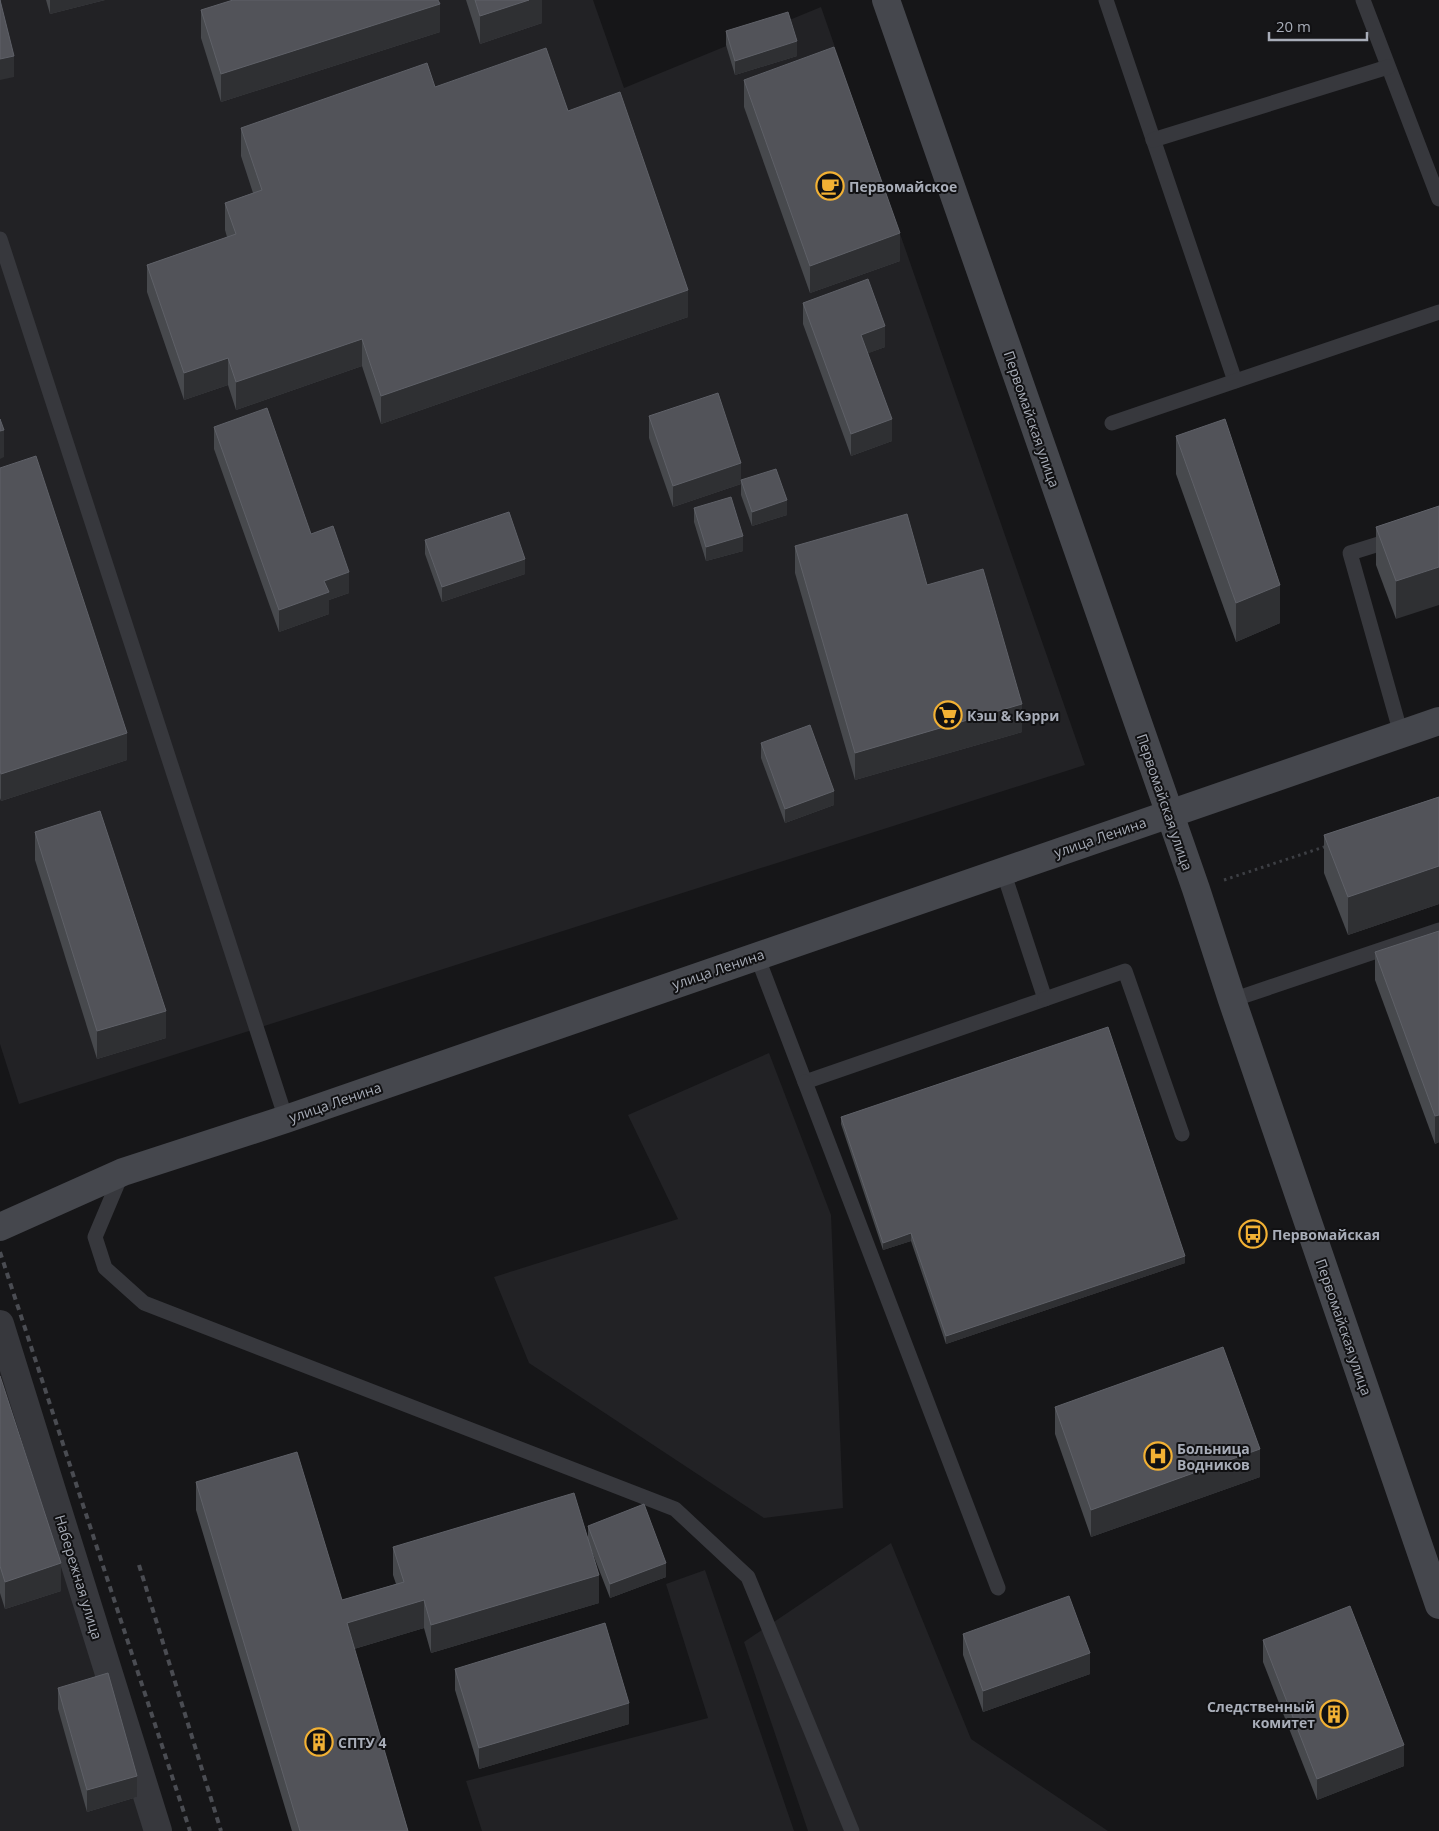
<svg xmlns="http://www.w3.org/2000/svg" width="1439" height="1831" font-family="'Open Sans',sans-serif">
<rect width="100%" height="100%" fill="#161618"/>
<!-- built -->
<g fill="#222225">
<polygon points="0,0 593,0 624,88 821,7 1085,765 19,1104 0,1044"/>
<polygon points="769,1053 831,1215 843,1508 764,1518 529,1363 494,1277 678,1219 628,1115"/>
<polygon points="0,1365 151,1831 0,1831"/>
<polygon points="891,1543 971,1739 1108,1831 808,1831 744,1642"/>
<polygon points="705,1570 794,1831 482,1831 466,1781 708,1718 666,1584"/>
</g>
<g fill="none" stroke-linecap="round" stroke-linejoin="round">
<!-- path -->
<polyline stroke="#3d3f44" stroke-width="3" stroke-dasharray="2.5 4" stroke-linecap="butt" points="1224,880 1327,846"/>
<!-- lane -->
<g stroke="#37383d" stroke-width="15">
<polyline points="1106,0 1235,381"/>
<polyline points="1363,0 1439,199"/>
<polyline points="1153,140 1388,67"/>
<polyline points="0,239 286,1119"/>
<polyline points="1112,423 1439,312"/>
<polyline points="1395,539 1350,553 1401,734"/>
<polyline points="757,956 805,1082 1045,999 1003,871"/>
<polyline points="1045,999 1125,971 1182,1134"/>
<polyline points="1232,1000 1439,930"/>
<polyline points="805,1082 998,1588"/>
<polyline points="122,1173 95,1237 105,1268 144,1303 675,1509 748,1577 852,1831"/>
</g>
<!-- street -->
<polyline stroke="#37383d" stroke-width="28" points="0,1324 158,1831"/>
<!-- secondary -->
<g stroke="#45474d" stroke-width="28">
<polyline points="886,0 1196,889 1232,1000 1439,1605"/>
<polyline points="0,1227 123,1172 286,1119 1439,721"/>
</g>
<!-- rail -->
<g stroke="#4a4c52" stroke-width="4" stroke-dasharray="6 5" stroke-linecap="butt">
<polyline points="0,1252 190,1831"/>
<polyline points="139,1565 221,1831"/>
</g>
</g>
<!-- wall -->
<g fill="#47494d">
<polygon points="46,0 105,0 50,14"/>
<polygon points="466,0 542,0 542,23 480,44"/>
<polygon points="201,10 440,32 221,102 201,38"/>
<polygon points="726,31 797,56 735,75 726,45"/>
<polygon points="744,80 900,261 810,293 744,107"/>
<polygon points="435,87 568,111 688,317 381,424 362,366 236,410 228,385 184,400 147,292 147,265 227,237 225,230 225,203 253,193 241,156 241,128"/>
<polygon points="803,303 885,347 868,353 892,441 851,456 803,324"/>
<polygon points="649,416 741,484 673,507 649,438"/>
<polygon points="214,427 311,534 349,593 329,600 329,614 279,632 214,449"/>
<polygon points="1176,436 1280,623 1236,642 1176,474"/>
<polygon points="0,468 127,760 1,801 0,798"/>
<polygon points="741,480 787,515 752,526 741,495"/>
<polygon points="1439,506 1396,619 1376,565 1376,527"/>
<polygon points="694,508 743,551 706,561 694,522"/>
<polygon points="425,540 525,574 442,602 425,554"/>
<polygon points="795,546 927,585 1022,732 855,780 795,573"/>
<polygon points="761,743 834,805 785,823 761,758"/>
<polygon points="1439,797 1439,904 1348,935 1324,873 1324,835"/>
<polygon points="35,832 166,1038 97,1059 35,860"/>
<polygon points="1439,932 1439,1142 1435,1144 1375,980 1375,952"/>
<polygon points="841,1117 1185,1263 946,1344 911,1241 883,1250 841,1124"/>
<polygon points="0,1376 61,1591 5,1609 0,1593"/>
<polygon points="1055,1407 1260,1477 1091,1537 1055,1434"/>
<polygon points="196,1482 342,1600 396,1584 393,1575 393,1547 588,1538 588,1526 666,1577 610,1598 591,1549 599,1603 431,1653 424,1628 354,1649 408,1831 292,1831 196,1510"/>
<polygon points="963,1634 1090,1674 983,1712 963,1655"/>
<polygon points="1263,1640 1404,1766 1317,1800 1263,1662"/>
<polygon points="455,1669 629,1724 479,1769 455,1690"/>
<polygon points="58,1688 137,1797 87,1812 58,1709"/>
</g>
<!-- shaded-wall -->
<g fill="#2f3033">
<polygon points="50,0 105,0 50,14"/>
<polygon points="529,0 542,0 542,23 480,44 480,16"/>
<polygon points="440,4 440,32 221,102 221,74"/>
<polygon points="797,41 797,56 735,75 735,61"/>
<polygon points="14,56 14,77 0,80 0,59"/>
<polygon points="900,233 900,261 810,293 810,266"/>
<polygon points="688,290 688,317 381,424 381,396"/>
<polygon points="885,326 885,347 861,356 861,335"/>
<polygon points="362,339 362,366 236,410 236,382"/>
<polygon points="228,358 228,385 184,400 184,373"/>
<polygon points="892,419 892,441 851,456 851,434"/>
<polygon points="4,430 4,457 0,459 0,431"/>
<polygon points="741,463 741,484 673,507 673,486"/>
<polygon points="787,500 787,515 752,526 752,512"/>
<polygon points="743,536 743,551 706,561 706,547"/>
<polygon points="525,559 525,574 442,602 442,587"/>
<polygon points="1439,567 1439,605 1396,619 1396,581"/>
<polygon points="349,572 349,593 329,600 329,614 279,632 279,610 324,581"/>
<polygon points="1280,585 1280,623 1236,642 1236,603"/>
<polygon points="1022,704 1022,732 855,780 855,753"/>
<polygon points="127,733 127,760 1,801 1,774"/>
<polygon points="834,791 834,805 785,823 785,809"/>
<polygon points="1439,866 1439,904 1348,935 1348,897"/>
<polygon points="166,1011 166,1038 97,1059 97,1031"/>
<polygon points="1439,1115 1439,1142 1435,1144 1435,1116"/>
<polygon points="911,1233 911,1241 883,1250 883,1243"/>
<polygon points="1185,1256 1185,1263 946,1344 946,1336"/>
<polygon points="1260,1449 1260,1477 1091,1537 1091,1510"/>
<polygon points="61,1563 61,1591 5,1609 5,1582"/>
<polygon points="666,1563 666,1577 610,1598 610,1584"/>
<polygon points="599,1575 599,1603 431,1653 431,1625"/>
<polygon points="424,1600 424,1628 347,1651 347,1623"/>
<polygon points="1090,1653 1090,1674 983,1712 983,1691"/>
<polygon points="629,1703 629,1724 479,1769 479,1748"/>
<polygon points="1404,1745 1404,1766 1317,1800 1317,1779"/>
<polygon points="137,1776 137,1797 87,1812 87,1790"/>
</g>
<!-- building -->
<g fill="#525359" stroke="#5f6168">
<polygon points="0,0 14,56 0,59"/>
<polygon points="233,0 438,0 440,4 221,74 201,10"/>
<polygon points="475,0 529,0 480,16"/>
<polygon points="788,12 797,41 735,61 726,31"/>
<polygon points="834,47 900,233 810,266 744,80"/>
<polygon points="546,48 568,111 620,92 688,290 381,396 362,339 236,382 228,358 184,373 147,265 236,234 225,203 262,190 241,128 427,63 435,87"/>
<polygon points="868,279 885,326 861,335 892,419 851,434 803,303"/>
<polygon points="718,393 741,463 673,486 649,416"/>
<polygon points="267,408 311,534 333,526 349,572 324,581 329,592 279,610 214,427"/>
<polygon points="0,419 4,430 0,431"/>
<polygon points="1225,419 1280,585 1236,603 1176,436"/>
<polygon points="36,456 127,733 1,774 0,770 0,468"/>
<polygon points="776,469 787,500 752,512 741,480"/>
<polygon points="731,497 743,536 706,547 694,508"/>
<polygon points="1439,506 1439,567 1396,581 1376,527"/>
<polygon points="509,512 525,559 442,587 425,540"/>
<polygon points="907,514 927,585 983,569 1022,704 855,753 795,546"/>
<polygon points="810,725 834,791 785,809 761,743"/>
<polygon points="1439,797 1439,866 1348,897 1324,835"/>
<polygon points="100,811 166,1011 97,1031 35,832"/>
<polygon points="1439,931 1439,1115 1435,1116 1375,952"/>
<polygon points="1108,1027 1185,1256 946,1336 911,1233 883,1243 841,1117"/>
<polygon points="1223,1347 1260,1449 1091,1510 1055,1407"/>
<polygon points="0,1376 61,1563 5,1582 0,1566"/>
<polygon points="297,1452 342,1600 404,1582 393,1547 574,1493 599,1575 431,1625 424,1600 347,1623 408,1831 300,1831 196,1482"/>
<polygon points="644,1504 666,1563 610,1584 588,1526"/>
<polygon points="1069,1596 1090,1653 983,1691 963,1634"/>
<polygon points="1350,1606 1404,1745 1317,1779 1263,1640"/>
<polygon points="605,1623 629,1703 479,1748 455,1669"/>
<polygon points="108,1673 137,1776 87,1790 58,1688"/>
</g>
<!-- icons -->
<defs>
<g id="cafe-ring" transform="scale(1.4375)"><circle r="9.5" fill="#111113" stroke="#f2b134" stroke-width="1.5"/><path d="M-5.5-4.5H6V0H3Q3 3.5 0 3.5H-2.5Q-5.5 3.5-5.5 0ZM3-3.2v2h1.7v-2ZM-6 4.5H4V6H-6Z" fill="#f2b134"/></g>
<g id="supermarket-ring" transform="scale(1.4375)"><circle r="9.5" fill="#111113" stroke="#f2b134" stroke-width="1.5"/><path d="M-6-5.5h2.5l.6 2H6L4.5 2H-2.5L-4.4-4H-6ZM-1.5 3.2a1.3 1.3 0 1 0 .1 0ZM3 3.2a1.3 1.3 0 1 0 .1 0Z" fill="#f2b134"/></g>
<g id="bus-ring" transform="scale(1.4375)"><circle r="9.5" fill="#111113" stroke="#f2b134" stroke-width="1.5"/><path d="M-5-6H5V4H4V6H2V4H-2V6H-4V4H-5ZM-3.5-4V0h7V-4ZM-3.5 1.2v1.5H-2V1.2ZM2 1.2v1.5H3.5V1.2Z" fill="#f2b134"/></g>
<g id="hospital-ring" transform="scale(1.4375)"><circle r="9.5" fill="#111113" stroke="#f2b134" stroke-width="1.5"/><path d="M-5-5h3v3.5h4V-5h3V5h-3V1.5h-4V5h-3Z" fill="#f2b134"/></g>
<g id="building-ring" transform="scale(1.4375)"><circle r="9.5" fill="#111113" stroke="#f2b134" stroke-width="1.5"/><path d="M-4-6H4V6H1V3H-1V6H-4ZM-2.5-4.3h1.7v1.8h-1.7ZM.8-4.3h1.7v1.8H.8ZM-2.5-1h1.7V.8h-1.7ZM.8-1h1.7V.8H.8Z" fill="#f2b134"/></g>
</defs>
<g fill-rule="evenodd">
<use href="#cafe-ring" x="830" y="186"/>
<use href="#supermarket-ring" x="948" y="715"/>
<use href="#bus-ring" x="1253" y="1234"/>
<use href="#hospital-ring" x="1158" y="1456"/>
<use href="#building-ring" x="1334" y="1714"/>
<use href="#building-ring" x="319" y="1742"/>
</g>
<g text-anchor="middle" dominant-baseline="central" stroke-width="4" stroke-linejoin="round" paint-order="stroke">
<!-- poi labels -->
<g font-size="14" font-weight="bold" fill="#a8adb8" stroke="#111113" text-anchor="start">
<text x="849" y="186">Первомайское</text>
<text x="967" y="715">Кэш &amp; Кэрри</text>
<text x="1272" y="1234">Первомайская</text>
<text x="1177" y="1448">Больница<tspan x="1177" dy="16">Водников</tspan></text>
<text x="1315" y="1706" text-anchor="end">Следственный<tspan x="1315" dy="16">комитет</tspan></text>
<text x="338" y="1742">СПТУ 4</text>
</g>
<!-- street labels -->
<g font-size="14" fill="#a8adb8" stroke="#111113">
<text transform="translate(1032 419) rotate(71)">Первомайская улица</text>
<text transform="translate(1165 802) rotate(71)">Первомайская улица</text>
<text transform="translate(1100 837) rotate(-19)">улица Ленина</text>
<text transform="translate(718 969) rotate(-19)">улица Ленина</text>
<text transform="translate(335 1102) rotate(-19)">улица Ленина</text>
<text transform="translate(1344 1327) rotate(71)">Первомайская улица</text>
<text transform="translate(79 1577) rotate(73)">Набережная улица</text>
</g>
</g>
<!-- scale -->
<path d="M1269 32v8h98v-8" fill="none" stroke="#a8adb8" stroke-width="2.5"/>
<text x="1276" y="32" font-size="15" fill="#a8adb8" stroke="#111113" stroke-width="4" paint-order="stroke">20 m</text>
</svg>
